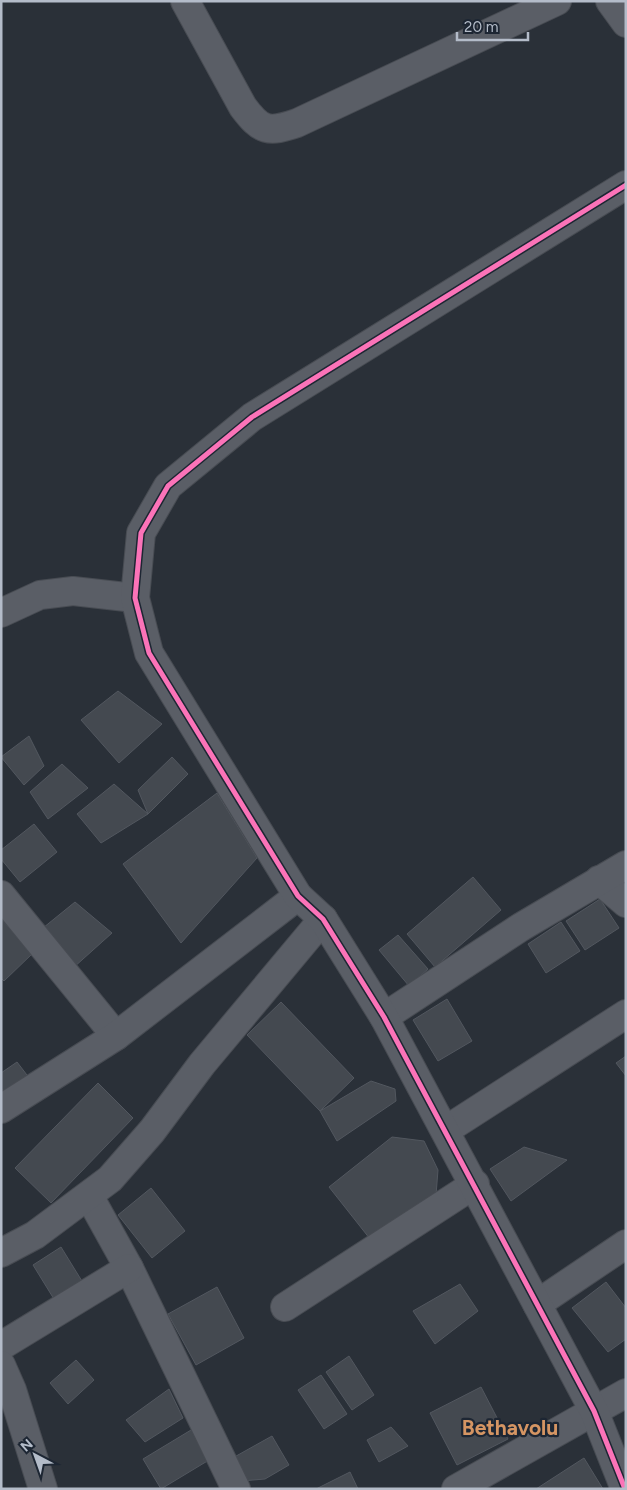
<svg xmlns="http://www.w3.org/2000/svg" width="627" height="1490" font-family="Figtree,sans-serif">
<rect width="100%" height="100%" fill="#2a3038"/>
<!-- building -->
<g fill="#444950" stroke="#52575f">
<polygon points="118,691 162,724 119,763 81,720"/>
<polygon points="29,736 44,766 24,785 1,757"/>
<polygon points="172,757 188,774 148,814 138,790"/>
<polygon points="62,764 88,788 48,819 30,792"/>
<polygon points="114,784 148,814 101,843 77,814"/>
<polygon points="217,793 257,858 181,943 123,864"/>
<polygon points="34,824 57,852 20,882 1,859 1,850"/>
<polygon points="473,877 501,910 435,967 407,934"/>
<polygon points="600,899 619,928 585,950 566,921"/>
<polygon points="75,902 112,933 73,968 38,932"/>
<polygon points="1,919 33,953 4,981 1,978"/>
<polygon points="561,922 580,951 546,973 528,944"/>
<polygon points="398,935 428,969 409,986 379,950"/>
<polygon points="447,999 472,1041 438,1061 413,1020"/>
<polygon points="281,1002 354,1078 320,1111 247,1035"/>
<polygon points="626,1056 626,1076 616,1063"/>
<polygon points="17,1062 30,1079 7,1096 1,1088 1,1073"/>
<polygon points="371,1081 395,1089 396,1101 337,1141 320,1111"/>
<polygon points="98,1083 133,1118 51,1203 15,1168"/>
<polygon points="392,1137 424,1141 438,1170 436,1195 374,1244 329,1187"/>
<polygon points="524,1147 567,1160 511,1201 490,1169"/>
<polygon points="151,1188 185,1231 152,1258 118,1215"/>
<polygon points="61,1247 85,1286 57,1304 33,1265"/>
<polygon points="606,1282 626,1308 626,1339 608,1352 572,1308"/>
<polygon points="460,1284 478,1311 435,1344 413,1311"/>
<polygon points="217,1287 244,1338 196,1365 168,1314"/>
<polygon points="349,1356 374,1395 352,1410 326,1372"/>
<polygon points="76,1360 94,1380 68,1404 50,1383"/>
<polygon points="321,1375 347,1414 324,1429 298,1390"/>
<polygon points="481,1387 508,1439 457,1465 430,1413"/>
<polygon points="169,1389 183,1418 145,1442 126,1420"/>
<polygon points="196,1427 214,1457 161,1489 143,1459"/>
<polygon points="391,1427 408,1446 379,1462 367,1440"/>
<polygon points="272,1436 289,1465 265,1479 241,1481 229,1460"/>
<polygon points="584,1458 603,1489 536,1489"/>
<polygon points="350,1472 358,1489 316,1489"/>
</g>
<g fill="none" stroke-linecap="round" stroke-linejoin="round">
<!-- minor casing -->
<g stroke="#484c53" stroke-width="30">
<g id="minor">
<path d="M185,1L243,107C261,131 268,133 297,123L557,1"/>
<polyline points="610,1 626,23"/>
<polyline points="1,613 40,595 73,591 135,598"/>
<polyline points="599,880 626,903"/>
<polyline points="1,895 116,1036"/>
<polyline points="384,1017 521,927 626,865"/>
<polyline points="1,1109 116,1036 298,896"/>
<polyline points="446,1130 626,1014"/>
<polyline points="89,1196 129,1268 236,1489"/>
<polyline points="1,1253 35,1235 110,1179 152,1131 202,1064 323,919"/>
<polyline points="537,1304 626,1244"/>
<polyline points="285,1307 475,1184"/>
<polyline points="1,1346 129,1268"/>
<polyline points="1,1365 12,1390 43,1489"/>
<polyline points="456,1489 626,1393"/>
<polyline points="625,1489 594,1411 384,1017 323,919 298,896 149,653 135,598 141,533 168,486 252,417 626,185"/>
</g>
</g>
<!-- minor -->
<use href="#minor" stroke="#5a5e66" stroke-width="28"/>
<!-- cycleway casing -->
<g stroke="#1d2633" stroke-width="8">
<polyline id="cycleway" points="625,1489 594,1411 384,1017 323,919 298,896 149,653 135,598 141,533 168,486 252,417 626,185"/>
</g>
<!-- cycleway -->
<use href="#cycleway" stroke="#fb73b8" stroke-width="5"/>
</g>
<g text-anchor="middle" dominant-baseline="central" stroke-width="4.5" stroke-linejoin="round" paint-order="stroke">
<!-- quarter labels -->
<g font-size="21" font-weight="bold" fill="#d59563" stroke="#1d2633">
<text x="510" y="1427">Bethavolu</text>
</g>
</g>
<!-- border -->
<rect width="627" height="1490" fill="none" stroke="#b4bcc9" stroke-width="5"/>
<!-- north arrow -->
<g transform="translate(35 1455) rotate(319)" stroke="#1d2633" stroke-width="4" paint-order="stroke">
<path d="M0-4L9 19L0 12L-9 19Z" fill="#b4bcc9"/>
<text y="-8" font-size="14" font-weight="bold" text-anchor="middle" fill="#b4bcc9">N</text>
</g>
<!-- scale -->
<path d="M457 32v8h71v-8" fill="none" stroke="#b4bcc9" stroke-width="2.5"/>
<text x="464" y="32" font-size="15" fill="#b4bcc9" stroke="#1d2633" stroke-width="4" paint-order="stroke">20 m</text>
</svg>
